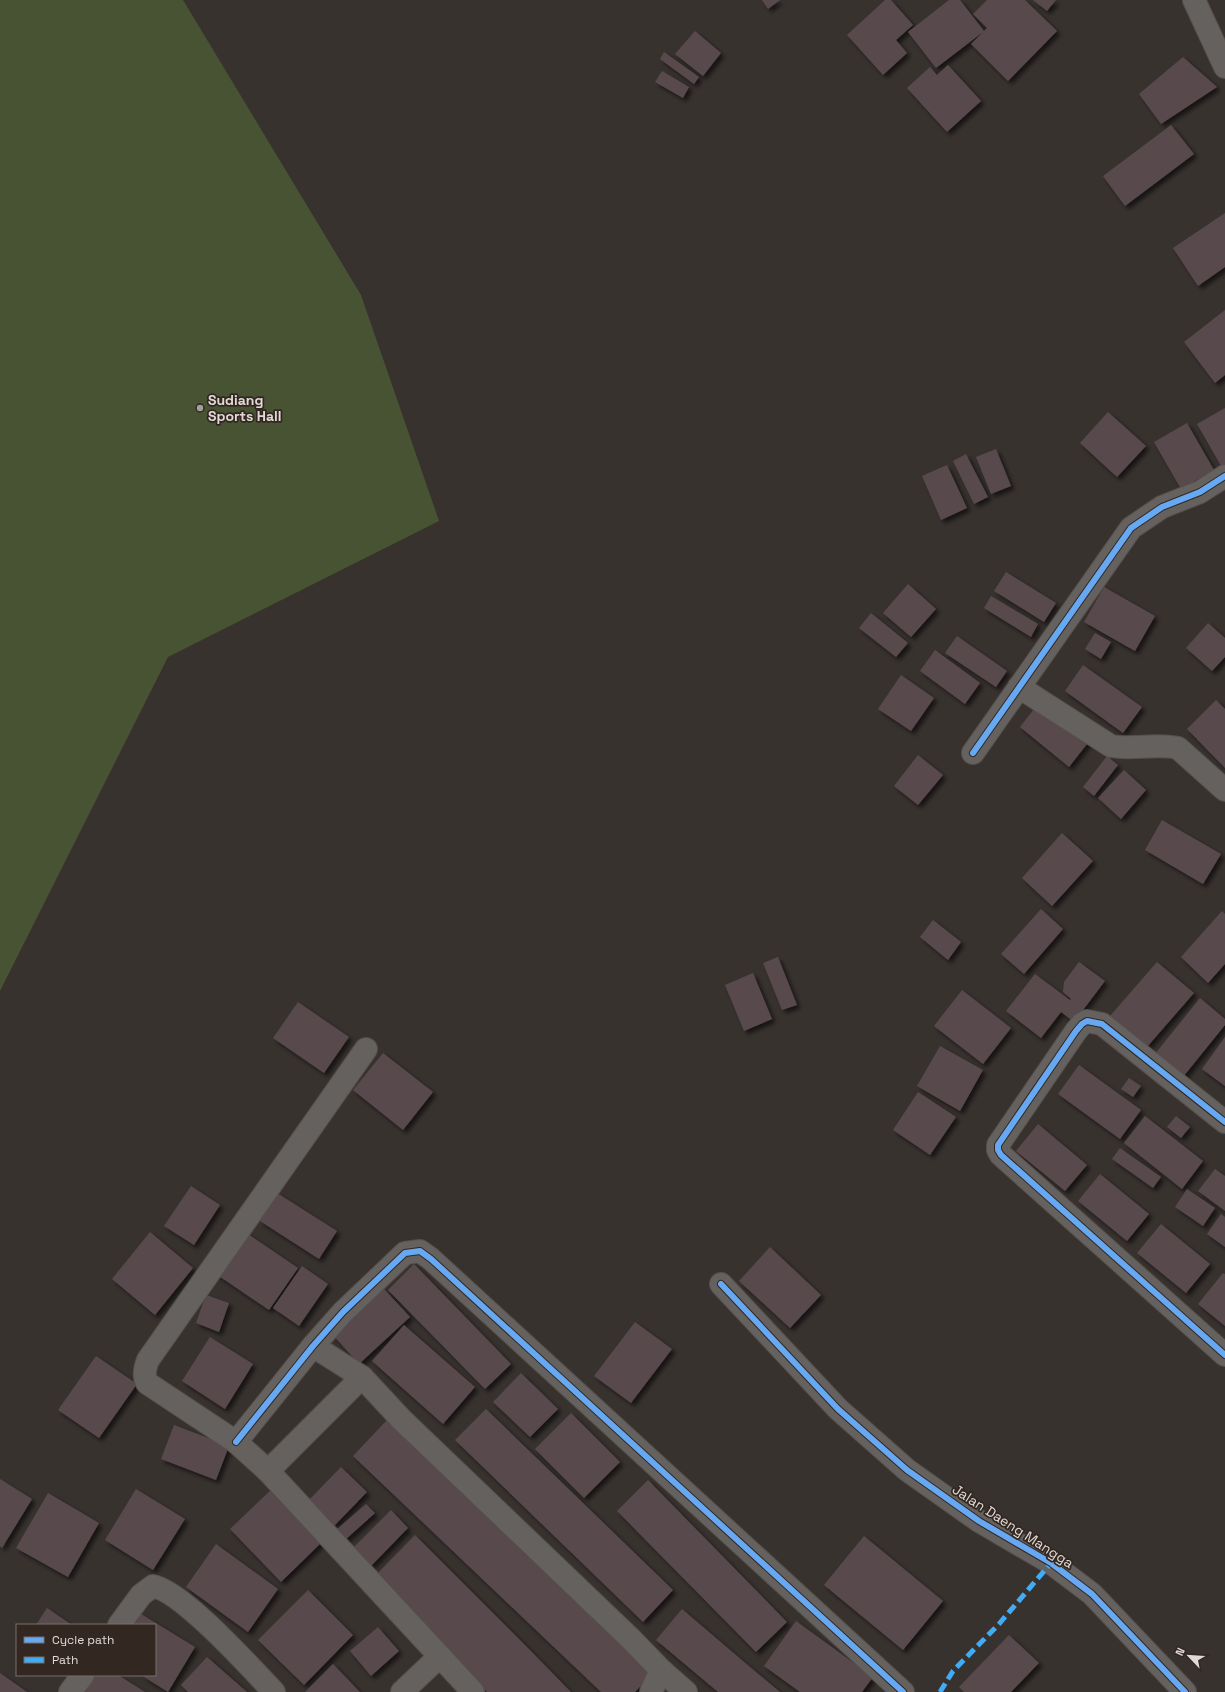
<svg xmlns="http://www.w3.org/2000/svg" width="1225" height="1692" font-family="'Space Grotesk',sans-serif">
<defs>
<filter id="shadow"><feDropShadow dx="3.5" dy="3.5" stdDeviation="2" flood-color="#0009"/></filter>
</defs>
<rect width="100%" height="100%" fill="#38322f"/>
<!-- green -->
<polygon fill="#485334" points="0,0 183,0 361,295 439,521 168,657 0,991"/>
<!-- building -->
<g fill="#584a4e" filter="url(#shadow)">
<polygon points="762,0 780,0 768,9"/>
<polygon points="885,0 891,0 913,25 896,40 907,53 883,75 847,35"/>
<polygon points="949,0 960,0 984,31 987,28 973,14 987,0 1025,0 1057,31 1008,81 971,44 983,32 936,68 908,32"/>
<polygon points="1033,0 1056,0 1047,11"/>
<polygon points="695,31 721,53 703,76 675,54"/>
<polygon points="664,52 699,77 694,84 660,59"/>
<polygon points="1183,57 1217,87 1161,124 1139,94"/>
<polygon points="948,65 981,101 947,132 907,88 930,67 937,75"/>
<polygon points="662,71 689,87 683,98 655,82"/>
<polygon points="1171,125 1194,154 1125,206 1103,176"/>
<polygon points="1225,213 1225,267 1198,286 1173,248"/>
<polygon points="1225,310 1225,375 1215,383 1184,342"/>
<polygon points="1225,408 1225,470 1224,471 1197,424"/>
<polygon points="1108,412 1146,446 1117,477 1080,443"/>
<polygon points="1187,423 1214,470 1181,489 1154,442"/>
<polygon points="996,449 1011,486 991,494 976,457"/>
<polygon points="966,454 988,497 974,504 953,461"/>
<polygon points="947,465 967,508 941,520 922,476"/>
<polygon points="1006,572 1056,603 1044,622 994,591"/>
<polygon points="908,584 936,609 911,637 883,613"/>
<polygon points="1104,587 1155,616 1135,651 1084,622"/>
<polygon points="991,596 1038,624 1031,637 984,608"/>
<polygon points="871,613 908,643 896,657 859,628"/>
<polygon points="1208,623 1225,638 1225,657 1212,671 1186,648"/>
<polygon points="1095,633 1111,642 1101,659 1085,649"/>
<polygon points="957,636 1007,671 996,687 945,653"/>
<polygon points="935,650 980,683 965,704 920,671"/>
<polygon points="1083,665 1142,707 1123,733 1065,691"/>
<polygon points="901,675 934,698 911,731 878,709"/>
<polygon points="1041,700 1091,739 1069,767 1020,727"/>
<polygon points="1216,700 1225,709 1225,768 1187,729"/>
<polygon points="918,755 943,775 918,805 894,786"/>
<polygon points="1107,756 1118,765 1094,796 1083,787"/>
<polygon points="1124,770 1146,790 1121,819 1098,798"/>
<polygon points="1162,820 1221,854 1203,884 1145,850"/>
<polygon points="1062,833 1093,861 1052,906 1022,878"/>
<polygon points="1041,909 1063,929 1024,974 1001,954"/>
<polygon points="1222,911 1225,914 1225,964 1208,983 1181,957"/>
<polygon points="933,920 961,942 948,960 920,937"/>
<polygon points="778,957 797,1005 782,1010 763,963"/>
<polygon points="1079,962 1105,981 1074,1022 1061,1012 1041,1038 1006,1011 1035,974 1070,1000 1071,999 1063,992 1064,982"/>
<polygon points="1157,962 1194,993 1147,1047 1110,1016"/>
<polygon points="753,973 772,1019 744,1031 725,985"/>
<polygon points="962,990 1011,1028 983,1064 934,1026"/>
<polygon points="1200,998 1225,1019 1225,1025 1183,1077 1155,1054"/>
<polygon points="298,1002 349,1037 324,1073 273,1038"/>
<polygon points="1225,1037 1225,1086 1202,1069"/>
<polygon points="940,1046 983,1070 960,1111 917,1086"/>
<polygon points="383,1053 433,1092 403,1130 353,1090"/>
<polygon points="1079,1065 1141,1110 1120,1139 1058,1094"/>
<polygon points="1129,1078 1141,1086 1133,1097 1121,1089"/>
<polygon points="918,1092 956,1117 930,1155 893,1130"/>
<polygon points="1145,1116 1203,1161 1182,1189 1124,1143"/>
<polygon points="1176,1116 1190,1127 1181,1138 1167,1127"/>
<polygon points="1038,1124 1087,1165 1065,1191 1016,1151"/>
<polygon points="1120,1148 1161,1177 1153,1188 1112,1159"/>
<polygon points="1215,1169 1225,1176 1225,1211 1198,1191"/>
<polygon points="1100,1174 1149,1214 1127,1241 1078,1201"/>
<polygon points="191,1186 220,1205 194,1245 164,1226"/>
<polygon points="1187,1189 1215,1208 1203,1226 1175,1207"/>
<polygon points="277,1193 337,1231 319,1259 260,1221"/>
<polygon points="1221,1214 1225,1217 1225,1247 1207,1234"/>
<polygon points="1161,1224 1210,1264 1186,1293 1137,1253"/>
<polygon points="150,1232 193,1268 155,1315 112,1279"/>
<polygon points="245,1232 298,1268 269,1310 216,1274"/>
<polygon points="770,1247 821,1295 790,1328 739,1281"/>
<polygon points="414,1264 511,1364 485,1389 388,1290"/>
<polygon points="302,1266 328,1284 299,1326 273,1308"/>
<polygon points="1223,1273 1225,1274 1225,1326 1198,1304"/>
<polygon points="383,1288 410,1317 359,1364 332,1334"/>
<polygon points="206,1295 229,1303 219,1332 196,1323"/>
<polygon points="635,1322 672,1349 631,1403 594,1376"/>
<polygon points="404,1325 475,1387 443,1424 372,1361"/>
<polygon points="210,1337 253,1364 225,1409 182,1381"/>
<polygon points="96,1356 137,1384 99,1438 58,1410"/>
<polygon points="521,1373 558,1409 530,1437 493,1402"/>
<polygon points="486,1409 673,1590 643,1622 455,1440"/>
<polygon points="571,1413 620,1462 584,1498 535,1449"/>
<polygon points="387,1420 653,1673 635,1692 601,1692 353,1456"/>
<polygon points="174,1425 229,1446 216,1480 161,1459"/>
<polygon points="341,1467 367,1492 334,1526 308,1501"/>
<polygon points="0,1479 32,1499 2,1548 0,1546"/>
<polygon points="648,1480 787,1622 756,1652 617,1511"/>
<polygon points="273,1488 323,1541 281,1582 230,1529"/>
<polygon points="136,1489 185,1519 153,1570 105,1540"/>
<polygon points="48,1493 99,1523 68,1577 16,1548"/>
<polygon points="366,1504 375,1513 345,1540 336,1530"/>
<polygon points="391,1510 408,1528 371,1566 353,1548"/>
<polygon points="415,1535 522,1642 571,1692 487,1692 373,1578"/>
<polygon points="864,1536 943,1601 903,1650 824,1585"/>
<polygon points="216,1544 278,1589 248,1632 186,1587"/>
<polygon points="308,1590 353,1635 304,1685 258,1640"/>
<polygon points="47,1608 72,1625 36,1625"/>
<polygon points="682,1609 750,1667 780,1692 718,1692 656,1640"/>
<polygon points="141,1614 195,1647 168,1692 141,1675 155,1675 155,1625 134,1625"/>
<polygon points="796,1621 873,1677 862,1692 800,1692 764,1666"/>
<polygon points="378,1627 399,1651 371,1676 350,1651"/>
<polygon points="1009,1635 1039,1663 1011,1692 964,1692 959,1687"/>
<polygon points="207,1657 247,1692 188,1692 181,1685"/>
<polygon points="333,1664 360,1692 305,1692"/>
<polygon points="0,1673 27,1692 0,1692"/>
<polygon points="96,1675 118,1675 145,1692 85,1692"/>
</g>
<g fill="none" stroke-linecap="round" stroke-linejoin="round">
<!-- street casing -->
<g stroke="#56504d" stroke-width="24">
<g id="street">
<polyline points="1194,0 1225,67"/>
<path d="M1019,687L1111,746C1133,750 1156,743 1178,748L1225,790"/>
<polyline points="973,753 1131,528 1162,507 1200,492 1225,476"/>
<path d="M366,1049L148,1360C145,1368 143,1375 147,1383L236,1442L268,1471L473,1692"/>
<polyline points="1225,1122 1102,1024 1087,1021 1082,1024 1076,1031 998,1145 998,1150 1001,1155 1225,1355"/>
<polyline points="721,1284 838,1409 907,1470 979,1521 1051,1563 1092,1594 1185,1692"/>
<polyline points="313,1346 362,1377 402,1420 632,1640 661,1670 686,1692"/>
<polyline points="236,1442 313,1346 343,1312 405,1253 420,1251 431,1259 903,1692"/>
<polyline points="268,1471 362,1377"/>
<path d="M119,1625L141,1595L153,1586C183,1592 250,1667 274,1692"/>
<polyline points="70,1692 83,1675"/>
<polyline points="402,1692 440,1656"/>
<polyline points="651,1692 661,1670"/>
</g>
</g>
<!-- street -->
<use href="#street" stroke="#65615e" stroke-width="22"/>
<!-- quiet -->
<polyline stroke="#42abf6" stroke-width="5" stroke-dasharray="10 5" stroke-linecap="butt" points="940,1692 953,1671 999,1624 1051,1563"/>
<!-- cycleway casing -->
<g stroke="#322721" stroke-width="8">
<g id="cycleway">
<polyline points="973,753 1131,528 1162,507 1200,492 1225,476"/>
<polyline points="1225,1122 1102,1024 1087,1021 1082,1024 1076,1031 998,1145 998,1150 1001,1155 1225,1355"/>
<polyline points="721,1284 838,1409 907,1470 979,1521 1051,1563 1092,1594 1185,1692"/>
<polyline points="236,1442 313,1346 343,1312 405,1253 420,1251 431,1259 903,1692"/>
</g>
</g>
<!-- cycleway -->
<use href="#cycleway" stroke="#66a8f1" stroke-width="6"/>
</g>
<!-- markers -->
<circle fill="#a59f9b" stroke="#322721" stroke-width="1.5" cx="200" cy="408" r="4"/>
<g text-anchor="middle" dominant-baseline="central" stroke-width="3.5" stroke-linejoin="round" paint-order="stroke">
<!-- poi labels -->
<g font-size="14" font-weight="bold" fill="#e0d9d5" stroke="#322721" text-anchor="start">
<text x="208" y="400">Sudiang<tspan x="208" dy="16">Sports Hall</tspan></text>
</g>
<!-- street labels -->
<g font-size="14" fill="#e0d9d5" stroke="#322721">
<text transform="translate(1013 1526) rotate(33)">Jalan Daeng Mangga</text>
</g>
</g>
<!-- legend -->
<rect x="16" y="1624" width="140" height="52" fill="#322721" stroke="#786e69"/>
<rect x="24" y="1637" width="20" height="6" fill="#66a8f1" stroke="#786e69"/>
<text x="52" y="1644" font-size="12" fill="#e0d9d5">Cycle path</text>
<rect x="24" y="1657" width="20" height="6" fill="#42abf6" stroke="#786e69"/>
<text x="52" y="1664" font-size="12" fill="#e0d9d5">Path</text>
<!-- north arrow -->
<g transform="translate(1189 1656) rotate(295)" stroke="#322721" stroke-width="3" paint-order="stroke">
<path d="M0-3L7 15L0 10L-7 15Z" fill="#e0d9d5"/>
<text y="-6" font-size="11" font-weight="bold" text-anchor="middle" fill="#e0d9d5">N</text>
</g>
</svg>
